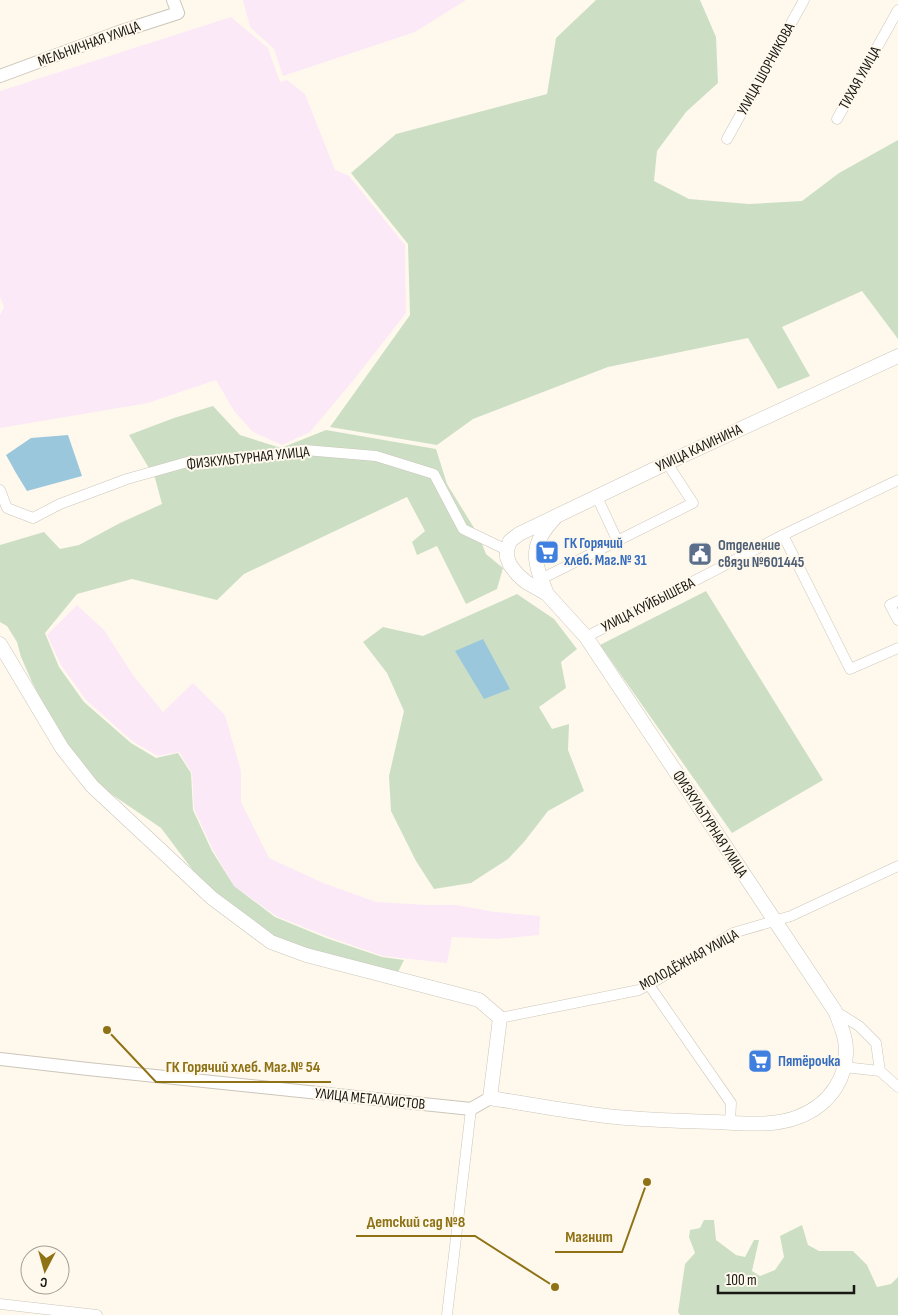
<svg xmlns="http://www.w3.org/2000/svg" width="898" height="1315" font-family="'Sofia Sans Condensed',sans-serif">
<rect width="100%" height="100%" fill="#fff9ed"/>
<!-- industrial -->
<g fill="#fce9f8">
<polygon points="243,0 466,0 415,32 283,76 274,49 250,27"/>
<polygon points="231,17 268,48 280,82 287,80 305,94 335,170 349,176 405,245 406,313 352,382 310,432 282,445 253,432 234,411 216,380 148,403 0,428 0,315 4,307 0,297 0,91"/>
<polygon points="77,605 104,630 133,675 163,712 193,683 225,715 241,771 241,802 269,858 323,883 376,902 428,905 456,905 495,912 540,916 539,935 498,939 452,937 447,963 383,956 326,936 276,916 234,886 213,850 194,809 192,773 179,752 158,756 132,741 86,700 61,665 47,635"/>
</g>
<!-- green -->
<g fill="#ccdfc5">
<polygon points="596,0 700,0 716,37 718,83 686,112 657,151 654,181 689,199 749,204 802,201 839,173 898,140 898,339 862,291 782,327 810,376 778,389 748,338 608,367 473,419 437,445 330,427 410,315 408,244 351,173 396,134 547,94 556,38"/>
<polygon points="213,406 240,435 281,448 326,430 436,449 447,484 479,536 486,554 503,568 497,589 466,604 437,546 417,555 412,542 425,531 407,497 244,574 217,600 132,579 77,594 45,633 59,667 84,702 131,743 156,758 178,753 191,773 193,810 212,851 234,886 275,917 326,938 382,957 404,960 398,972 272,940 213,897 161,828 98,785 64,743 32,682 21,657 17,642 7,626 0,622 0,545 44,532 60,549 79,545 120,523 162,504 155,478 129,435 174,418"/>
<polygon points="706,591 823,780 732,833 600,645"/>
<polygon points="517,594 554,619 577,649 561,662 566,688 539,707 552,729 569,724 568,750 584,791 548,811 524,842 508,859 471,883 434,889 416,861 391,811 389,776 404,711 387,673 363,642 383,627 423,636"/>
<polygon points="704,1220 714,1220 716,1240 736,1255 745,1257 754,1240 759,1240 752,1271 760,1276 775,1270 784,1257 780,1236 802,1225 808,1245 819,1251 853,1251 867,1265 877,1287 891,1284 898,1277 898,1315 680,1315 678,1312 685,1264 695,1253 689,1237 690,1230 700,1228"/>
</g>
<!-- water -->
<g fill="#9bc7dd">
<polygon points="68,435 82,476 27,491 16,473 6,455 31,438"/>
<polygon points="483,639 510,689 484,699 455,651"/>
</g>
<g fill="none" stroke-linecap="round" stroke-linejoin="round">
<!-- minor casing -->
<g stroke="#ccc6ba" stroke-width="11">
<g id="minor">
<polyline points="837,119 898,10"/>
<polyline points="727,139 804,0"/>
<polyline points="0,490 7,508 33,518 60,504 127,479 191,461 240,459 305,450 376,456 434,474 463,529 507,550"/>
<polyline points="597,497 618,542"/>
<polyline points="783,535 850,669 898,648"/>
<polyline points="541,579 693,503 667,463"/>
<polyline points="898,601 890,605 898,620"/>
<polyline points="586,637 783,535 898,480"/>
<polyline points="649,985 731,1103 730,1123"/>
<polyline points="835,1011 859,1026 876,1043 880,1071"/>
<polyline points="500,1018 639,990 657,980 733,933 791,916 898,866"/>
<polyline points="844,1067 880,1071 898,1087"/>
<polyline points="0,1304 97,1315"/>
<polyline points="447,1315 471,1109"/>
</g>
</g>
<!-- tertiary casing -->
<g stroke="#ccc6ba" stroke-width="14">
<g id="tertiary">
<polyline points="0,76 119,32 178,13 173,0"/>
<polyline points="0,1059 88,1069 471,1109 490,1098"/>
</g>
</g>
<!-- secondary casing -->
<g stroke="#ccc6ba" stroke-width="15">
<g id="secondary">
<path d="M547,594C534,562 528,546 554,519"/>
<path d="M0,644L62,748L92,786L212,898L271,942L306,955L479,1000L500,1018L490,1098C528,1104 567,1111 606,1116C642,1120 679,1121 716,1122C742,1123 773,1127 798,1117C830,1105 851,1075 845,1040C843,1030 839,1021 835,1011L586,637L547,594L526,582L518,575L510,565L507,557V550L510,541L519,534L667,463L898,356"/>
</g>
</g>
<!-- minor -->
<use href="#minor" stroke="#fff" stroke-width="10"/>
<!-- tertiary -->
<use href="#tertiary" stroke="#fff" stroke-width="12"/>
<!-- secondary -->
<use href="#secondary" stroke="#fff" stroke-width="14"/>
</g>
<!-- icons -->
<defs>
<g id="supermarket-square" transform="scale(1.25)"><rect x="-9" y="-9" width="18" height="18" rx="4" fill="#3f7fe0" stroke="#fff9ed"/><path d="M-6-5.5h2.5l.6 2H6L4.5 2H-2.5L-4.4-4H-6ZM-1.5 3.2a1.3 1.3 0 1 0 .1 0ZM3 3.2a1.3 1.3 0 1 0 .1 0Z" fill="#fff"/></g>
<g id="civic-square" transform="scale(1.25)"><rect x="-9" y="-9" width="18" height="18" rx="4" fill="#5c6f8a" stroke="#fff9ed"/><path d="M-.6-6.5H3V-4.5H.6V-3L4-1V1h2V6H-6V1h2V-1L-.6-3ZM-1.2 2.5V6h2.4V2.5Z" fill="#fff"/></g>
</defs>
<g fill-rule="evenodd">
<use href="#supermarket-square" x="547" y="552"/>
<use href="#civic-square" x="700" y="554"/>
<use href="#supermarket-square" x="760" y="1061"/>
</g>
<g text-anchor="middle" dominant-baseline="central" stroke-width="4" stroke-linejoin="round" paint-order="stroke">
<!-- street labels -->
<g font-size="15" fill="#191713" stroke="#fff9ed">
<text transform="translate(89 44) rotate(-20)">МЕЛЬНИЧНАЯ УЛИЦА</text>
<text transform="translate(766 69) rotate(-61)">УЛИЦА ШОРНИКОВА</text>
<text transform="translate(860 78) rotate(-61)">ТИХАЯ УЛИЦА</text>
<text transform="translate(699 448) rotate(-25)">УЛИЦА КАЛИНИНА</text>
<text transform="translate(248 458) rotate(-6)">ФИЗКУЛЬТУРНАЯ УЛИЦА</text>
<text transform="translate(648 605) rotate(-27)">УЛИЦА КУЙБЫШЕВА</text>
<text transform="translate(710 824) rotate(57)">ФИЗКУЛЬТУРНАЯ УЛИЦА</text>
<text transform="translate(689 960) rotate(-29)">МОЛОДЁЖНАЯ УЛИЦА</text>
<text transform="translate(370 1099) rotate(6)">УЛИЦА МЕТАЛЛИСТОВ</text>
</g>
<!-- shop labels -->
<g font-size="15" font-weight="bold" fill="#366cbe" stroke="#fff9ed" text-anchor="start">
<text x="564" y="543">ГК Горячий<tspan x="564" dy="17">хлеб. Маг.№ 31</tspan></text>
<text x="778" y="1061">Пятёрочка</text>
</g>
<!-- service labels -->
<g font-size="15" font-weight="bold" fill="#4e5e75" stroke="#fff9ed" text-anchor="start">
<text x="718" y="545">Отделение<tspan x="718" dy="17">связи №601445</tspan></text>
</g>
</g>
<!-- callouts -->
<path fill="none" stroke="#8f7216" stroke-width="2" d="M107 1030L156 1082H331M555 1287L475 1236H356M647 1182L622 1252H555"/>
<g fill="#8f7216" stroke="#fff9ed" stroke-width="2">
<circle cx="107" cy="1030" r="5"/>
<circle cx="555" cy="1287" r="5"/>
<circle cx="647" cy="1182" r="5"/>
</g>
<g font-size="16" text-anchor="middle" font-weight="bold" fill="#8f7216" stroke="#fff9ed" stroke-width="4" stroke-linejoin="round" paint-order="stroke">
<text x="243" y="1072">ГК Горячий хлеб. Маг.№ 54</text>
<text x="416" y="1227">Детский сад №8</text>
<text x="589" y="1242">Магнит</text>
</g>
<!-- north arrow -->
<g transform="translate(45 1270) rotate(186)"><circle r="24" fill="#fff9ed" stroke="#a39f96"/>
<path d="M0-4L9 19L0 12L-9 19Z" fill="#8f7216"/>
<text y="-8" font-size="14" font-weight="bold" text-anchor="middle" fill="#191713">С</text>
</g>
<!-- scale -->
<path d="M718 1285v8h136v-8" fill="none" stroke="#191713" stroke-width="2.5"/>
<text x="726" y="1285" font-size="15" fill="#191713" stroke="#fff9ed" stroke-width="4" paint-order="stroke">100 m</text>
</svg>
